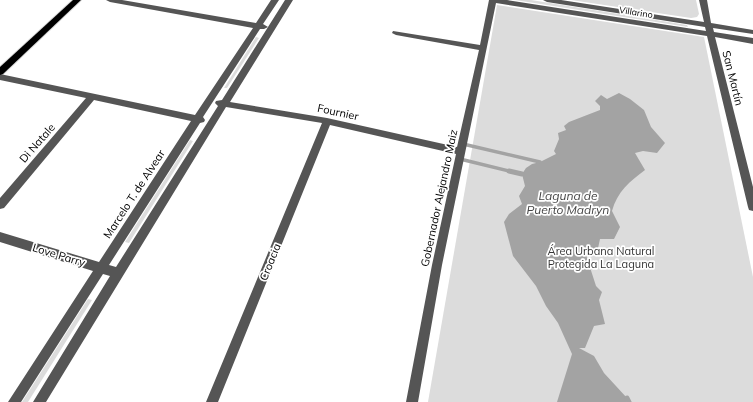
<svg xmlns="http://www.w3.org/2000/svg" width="753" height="402" font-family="Mulish,sans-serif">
<rect width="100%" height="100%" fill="#fff"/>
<!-- green -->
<g fill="#dcdcdc">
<polygon points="515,0 531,0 687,25 688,27"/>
<polygon points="571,0 696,0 699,14 697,17 691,18"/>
<polygon points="497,5 704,37 753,277 753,402 428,402"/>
<polygon points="256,37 259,38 227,88 224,88"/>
<polygon points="190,140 193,141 129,243 125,242"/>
<polygon points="88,299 92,300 28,402 22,402"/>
</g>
<!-- water -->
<path fill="#a3a3a3" d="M619,93L630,99L644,110L651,127L665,143L657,153L643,151L635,153L645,170C630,181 617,192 612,211L620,227L614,239H600L597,253L586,255L596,286L602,292L599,300L605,324L594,326L585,348H579L594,356L604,373L627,398L626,402H557L572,354L558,323L546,306L536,286L513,256L504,222L509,214L522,204L519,196L525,186L522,174L526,168L532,164L540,162L556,154L554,151L559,139L558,133L566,130L564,126L569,122L600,110V106L595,101L601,95L607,99Z"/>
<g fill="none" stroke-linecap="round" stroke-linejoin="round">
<!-- stream-far1 -->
<g stroke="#a3a3a3" stroke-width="3.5">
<polyline points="463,144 540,162"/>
<polyline points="460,159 513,172"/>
</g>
<!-- stream -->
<g stroke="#a3a3a3" stroke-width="5">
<polyline points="509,171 522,174"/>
<polyline points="627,398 629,402"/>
</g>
<!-- major casing -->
<g stroke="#dbdbdb" stroke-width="2">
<polygon id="major" points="73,0 81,0 3,74 0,75 0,67"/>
</g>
<!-- minor -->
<polygon fill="#555" fill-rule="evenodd" points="106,0 122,0 256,23 271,0 279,0 263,24 268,27 264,29 260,29 203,117 205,120 204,122 200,123 109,265 116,267 218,106 215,103 216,101 222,100 285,0 293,0 230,102 327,118 457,147 479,50 396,35 392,33 393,31 480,45 489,0 507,0 706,31 705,27 547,2 543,0 561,0 704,22 699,0 707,0 711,23 753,30 753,34 713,28 714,32 753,38 753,44 715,37 753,187 753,211 749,210 748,207 707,36 496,3 442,265 418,402 406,402 432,265 456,154 330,125 218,402 206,402 322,123 226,107 46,402 33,402 110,276 103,274 21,402 8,402 93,271 0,242 0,232 99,262 191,121 94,100 4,208 0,209 0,198 86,98 0,80 0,74 195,115 253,28 110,2"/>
<!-- major -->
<use href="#major" fill="#000" fill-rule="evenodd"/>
</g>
<g text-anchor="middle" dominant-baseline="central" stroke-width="3.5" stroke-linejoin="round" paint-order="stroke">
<!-- far-street labels -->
<g font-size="9" fill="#000" stroke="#fff">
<text transform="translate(636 12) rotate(9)">Villarino</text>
</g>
<!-- street labels -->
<g font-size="11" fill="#000" stroke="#fff">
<text transform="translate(733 78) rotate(76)">San Martín</text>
<text transform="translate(338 112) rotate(12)">Fournier</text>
<text transform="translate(37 143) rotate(-49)">Di Natale</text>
<text transform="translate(134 194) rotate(-57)">Marcelo T. de Alvear</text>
<text transform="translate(439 198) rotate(-78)">Gobernador Alejandro Maiz</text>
<text transform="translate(59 255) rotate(17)">Love Parry</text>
<text transform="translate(270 262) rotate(-68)">Croacia</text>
</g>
<!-- park labels -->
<g font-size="11" fill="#333" stroke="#fff">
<text x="601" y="251">Área Urbana Natural<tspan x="601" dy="13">Protegida La Laguna</tspan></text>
</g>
<!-- water labels -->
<g font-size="12" font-style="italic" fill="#444" stroke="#fff">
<text x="568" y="195">Laguna de<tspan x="568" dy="14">Puerto Madryn</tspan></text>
</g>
</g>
</svg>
